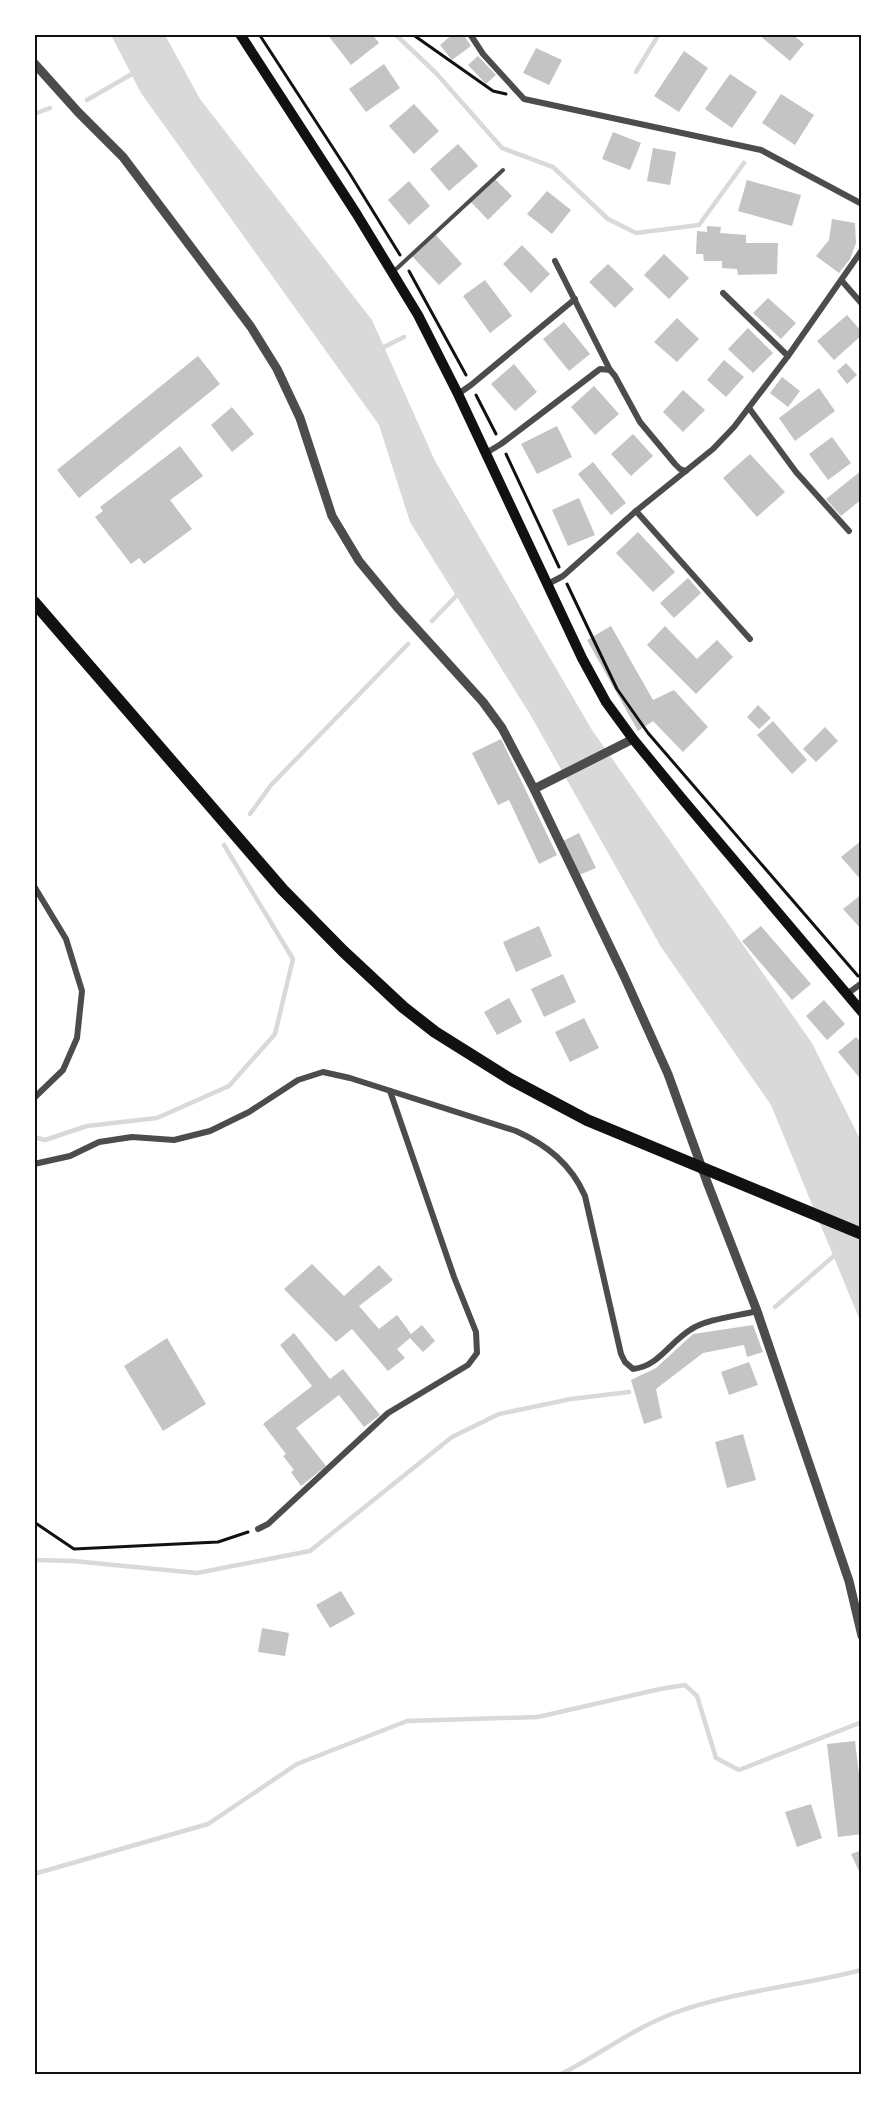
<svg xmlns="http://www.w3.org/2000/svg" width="896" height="2109" font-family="'IBM Plex Sans',sans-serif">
<rect width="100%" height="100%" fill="#fff"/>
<!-- water -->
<polygon fill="#d9d9d9" points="111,35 165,35 200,99 372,320 435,461 592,730 812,1043 861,1141 861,1323 771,1105 661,947 531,716 410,522 379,425 141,93"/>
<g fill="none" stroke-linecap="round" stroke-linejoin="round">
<!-- stream -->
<g stroke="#d9d9d9" stroke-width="4.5">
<polyline points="395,34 436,73 502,148 553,167 608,219 636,233 699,225 744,163"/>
<polyline points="636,72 659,34"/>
<polyline points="87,100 132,74"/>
<polyline points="34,114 50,108"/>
<polyline points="380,349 404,337"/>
<polyline points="432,621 459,593"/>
<polyline points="250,814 271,785 408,644"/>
<polyline points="34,1137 45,1140 87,1126 157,1118 229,1086 275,1034 293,959 224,845"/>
<polyline points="775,1307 836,1254"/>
<polyline points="34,1560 73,1561 197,1573 310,1551 452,1437 499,1414 571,1399 629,1392"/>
<polyline points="34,1874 208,1824 297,1764 407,1721 538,1717 660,1689 685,1685 697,1696 716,1758 739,1770 862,1722"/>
<path d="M561,2074C599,2055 634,2028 674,2013C735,1991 799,1986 862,1970"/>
</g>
</g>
<!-- building -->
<g fill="#c4c4c4">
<polygon points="327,34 372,34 379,43 351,65"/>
<polygon points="453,34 463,34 471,46 452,60 440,45"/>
<polygon points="758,34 792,34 804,44 790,61"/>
<polygon points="536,48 562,60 549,85 523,73"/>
<polygon points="684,51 708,68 679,112 654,96"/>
<polygon points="478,56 496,75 486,84 468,65"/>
<polygon points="384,64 400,88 366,112 349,89"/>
<polygon points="730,74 757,92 732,128 705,109"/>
<polygon points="781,94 814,115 795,145 762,123"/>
<polygon points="414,104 439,131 414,154 389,126"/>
<polygon points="613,132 641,143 630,170 602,159"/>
<polygon points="458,144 478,166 449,191 430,169"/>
<polygon points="653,148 676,152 670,185 647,181"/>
<polygon points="494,178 512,196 488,220 470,201"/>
<polygon points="747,180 801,195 792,226 738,211"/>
<polygon points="409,181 430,206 409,225 388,200"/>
<polygon points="547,191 571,210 552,234 527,214"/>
<polygon points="832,219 855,223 856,243 850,259 839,273 816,256 829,240"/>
<polygon points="707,226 721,227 720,233 746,235 746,243 778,243 777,274 738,275 737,269 722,268 722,261 704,261 703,254 696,254 697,231 707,232"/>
<polygon points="435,234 462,264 439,285 412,256"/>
<polygon points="522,245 550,274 531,293 503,264"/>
<polygon points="664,254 689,278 669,299 644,275"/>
<polygon points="608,264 634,289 615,308 589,282"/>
<polygon points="485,280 512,316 490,333 463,296"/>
<polygon points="768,298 796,323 781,339 753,313"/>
<polygon points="847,315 862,332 862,335 834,360 817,341"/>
<polygon points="677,318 699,339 677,362 654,342"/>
<polygon points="564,322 590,354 569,371 543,339"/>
<polygon points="748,328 773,353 753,373 728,349"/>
<polygon points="198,356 220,384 79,498 57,470"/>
<polygon points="724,360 744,377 726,397 707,380"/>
<polygon points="846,363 857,375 847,384 837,371"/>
<polygon points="514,364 537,392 515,411 491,384"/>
<polygon points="782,377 800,391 788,407 770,393"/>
<polygon points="594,386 619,414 595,435 571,407"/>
<polygon points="819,388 835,411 795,441 779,418"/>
<polygon points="683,390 705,410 683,432 663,412"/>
<polygon points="232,407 254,434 232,452 211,425"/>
<polygon points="557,426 572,457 537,474 521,444"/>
<polygon points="633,434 653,456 631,476 611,454"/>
<polygon points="832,437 851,463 828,480 809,454"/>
<polygon points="180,446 203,476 170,500 192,529 144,564 139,558 131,564 95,517 103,511 100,507"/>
<polygon points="750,454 785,492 757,517 723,478"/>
<polygon points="593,462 626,503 611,515 578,474"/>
<polygon points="862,470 862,499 841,516 826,499"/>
<polygon points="579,498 595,535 568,546 552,510"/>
<polygon points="638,532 675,572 653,592 616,553"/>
<polygon points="688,578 701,593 674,618 660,603"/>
<polygon points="611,626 653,700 674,690 708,727 683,752 653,721 638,731 587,640"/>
<polygon points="665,626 697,659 717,640 733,657 696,694 647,645"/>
<polygon points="758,705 771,718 759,729 747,717"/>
<polygon points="773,721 807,760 792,774 757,735"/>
<polygon points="825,727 838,741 816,762 803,749"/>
<polygon points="501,739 557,855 539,864 509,800 498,805 472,753"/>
<polygon points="579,833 596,868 579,875 563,841"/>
<polygon points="862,840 862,881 841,857"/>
<polygon points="862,894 862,930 843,909"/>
<polygon points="539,926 552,956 516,972 503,942"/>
<polygon points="761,926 811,984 792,1000 742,941"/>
<polygon points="563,974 576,1002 544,1017 531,989"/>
<polygon points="509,998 522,1022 497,1035 484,1012"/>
<polygon points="824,1000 845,1024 827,1040 806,1016"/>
<polygon points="584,1018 599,1048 570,1062 555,1032"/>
<polygon points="856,1037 862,1043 862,1075 859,1077 838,1052"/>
<polygon points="312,1264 344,1296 379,1265 393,1280 359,1306 379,1329 397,1315 411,1334 422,1325 435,1341 423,1352 410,1338 397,1349 405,1358 388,1371 352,1329 336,1342 284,1289"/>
<polygon points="753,1325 763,1352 747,1357 744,1345 703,1353 656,1389 662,1418 644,1424 631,1380 656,1368 693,1334"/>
<polygon points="294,1333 330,1379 343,1369 380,1415 364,1427 339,1395 296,1428 326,1466 301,1486 291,1472 294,1470 283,1456 286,1454 263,1424 312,1386 280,1345"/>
<polygon points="167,1338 206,1404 163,1431 124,1366"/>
<polygon points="749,1362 758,1385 729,1395 721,1372"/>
<polygon points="743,1434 756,1480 727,1488 715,1442"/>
<polygon points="341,1591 355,1614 330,1628 316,1605"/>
<polygon points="262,1628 289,1633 285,1656 258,1652"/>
<polygon points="855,1741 862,1800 862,1834 838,1837 827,1744"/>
<polygon points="811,1804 822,1838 797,1847 785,1812"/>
<polygon points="862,1850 862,1870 859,1871 851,1854"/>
</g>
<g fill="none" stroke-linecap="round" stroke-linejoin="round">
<!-- path -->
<g stroke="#111" stroke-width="3">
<polyline points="259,34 350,174 400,255"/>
<polyline points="412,34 493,91 506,94"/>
<polyline points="409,271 466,375"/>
<polyline points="476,395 496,434"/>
<polyline points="506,454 559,567"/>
<polyline points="567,584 617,689 648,733 858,976"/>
<polyline points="34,1522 74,1549 218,1542 248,1532"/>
</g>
<!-- service -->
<polyline stroke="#4c4c4c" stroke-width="4" points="393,272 503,170"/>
<!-- minor -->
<g stroke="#4c4c4c" stroke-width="6">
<polyline points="470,34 483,54 524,99 761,150 862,204"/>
<polyline points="555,261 610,370 615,376 640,422 675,464 680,469 686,471"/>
<polyline points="842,281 862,304"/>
<polyline points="723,293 788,356"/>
<polyline points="458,394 471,385 575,299"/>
<polyline points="749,408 796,472 849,531"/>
<polyline points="486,453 501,444 600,369 610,370"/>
<polyline points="636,511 750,639"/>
<polyline points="548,584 563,576 636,511 713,449 734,427 788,356 862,250"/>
<polyline points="34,886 66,939 82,991 77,1038 63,1070 34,1098"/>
<polyline points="847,994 862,983"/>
<path d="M34,1164L70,1156L99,1142L132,1137L174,1140L210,1131L249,1112L298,1080L323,1072L350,1078L516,1131C547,1145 571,1164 585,1196L621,1354L625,1362L633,1369C659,1366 669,1343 690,1330C706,1319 737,1316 757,1311"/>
<polyline points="258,1529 268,1524 388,1413 468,1365 477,1353 476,1332 454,1277 390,1091"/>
</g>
<!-- tertiary -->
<g stroke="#4c4c4c" stroke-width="9">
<polyline points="34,63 78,112 123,157 251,327 277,369 300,418 332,516 359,561 397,607 483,702 502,728 534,789 624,976 668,1074 707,1182 757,1311 849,1581 862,1636"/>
<polyline points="534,789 633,739"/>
</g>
<!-- secondary -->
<polyline stroke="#111" stroke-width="10" points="240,34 356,213 418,315 458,394 582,658 606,702 633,739 684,801 862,1012"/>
<!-- primary -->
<polyline stroke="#111" stroke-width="12" points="34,602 283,890 343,951 403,1007 435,1032 510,1079 587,1120 862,1234"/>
</g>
<!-- border -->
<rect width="896" height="2109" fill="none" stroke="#ffffff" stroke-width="72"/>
<rect x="36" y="36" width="824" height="2037" fill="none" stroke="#111" stroke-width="2"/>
</svg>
